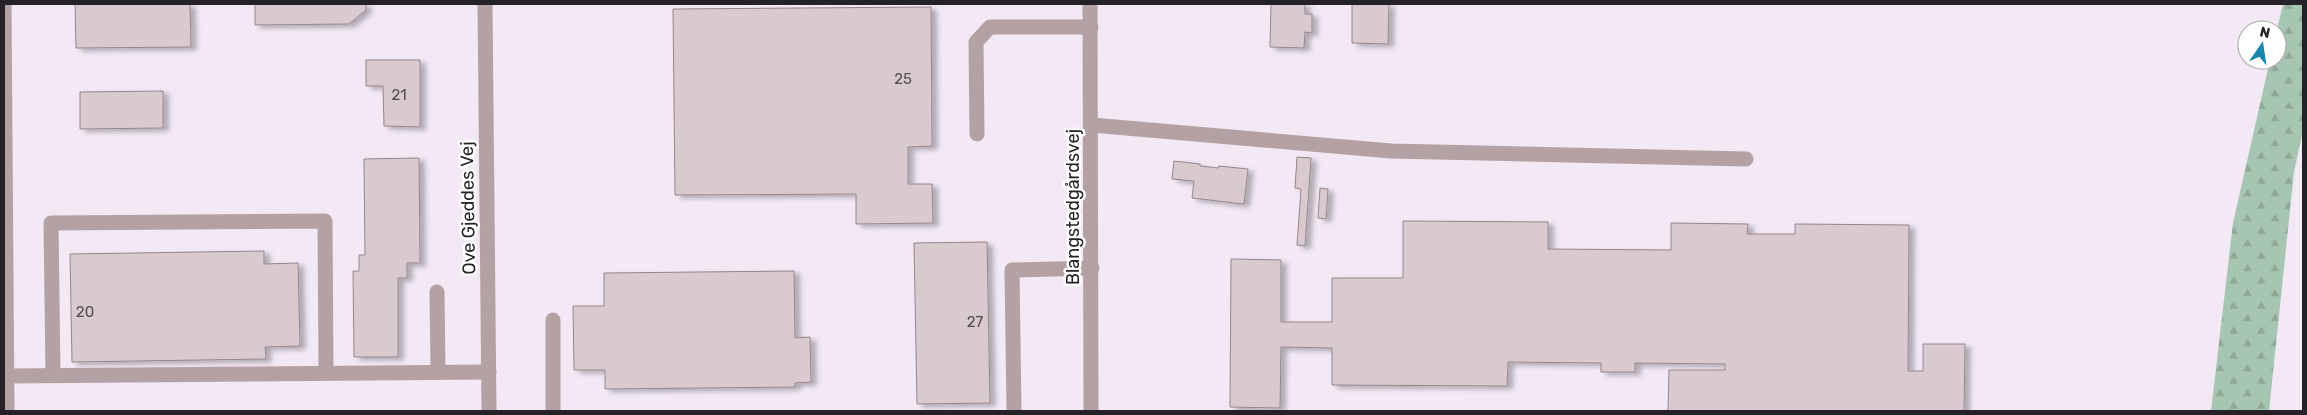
<svg xmlns="http://www.w3.org/2000/svg" width="2307" height="415" font-family="Rubik,sans-serif">
<defs>
<pattern id="forest-firs" width="22" height="20" patternUnits="userSpaceOnUse" patternTransform="scale(1.25)"><rect width="22" height="20" fill="#a6c5b2"/><path d="M5 1l3.5 6h-7zM16 11l3.5 6h-7z" fill="#8fa999"/></pattern>
<filter id="shadow"><feDropShadow dx="5.5" dy="3" stdDeviation="2.5" flood-color="#0004"/></filter>
</defs>
<rect width="100%" height="100%" fill="#f2e9f5"/>
<!-- forest -->
<polygon fill="url(#forest-firs)" points="2283,4 2303,4 2303,130 2294,172 2269,411 2211,411 2233,223 2270,60 2277,60 2277,30"/>
<!-- building -->
<g fill="#d9cad0" stroke="#94868b" filter="url(#shadow)">
<polygon points="75,4 190,4 191,47 76,48"/>
<polygon points="255,4 366,4 366,10 349,24 255,25"/>
<polygon points="1271,4 1305,4 1305,14 1312,14 1312,33 1305,32 1304,48 1270,47"/>
<polygon points="1352,4 1389,4 1388,44 1352,43"/>
<polygon points="931,7 932,146 908,147 908,184 932,184 933,223 856,224 856,194 675,195 673,9"/>
<polygon points="366,60 420,60 420,127 384,126 383,86 366,86"/>
<polygon points="163,91 163,128 80,129 80,92"/>
<polygon points="1297,157 1311,158 1305,246 1297,245 1301,189 1295,188"/>
<polygon points="419,158 420,263 407,263 407,278 398,278 398,357 354,357 353,271 359,271 359,255 365,255 364,159"/>
<polygon points="1174,161 1200,164 1200,166 1218,168 1219,166 1248,169 1244,204 1192,198 1194,181 1172,179"/>
<polygon points="1320,188 1328,189 1326,219 1318,218"/>
<polygon points="1403,221 1548,222 1548,249 1671,250 1671,223 1748,224 1747,234 1795,234 1795,224 1909,225 1908,371 1923,371 1923,344 1965,344 1964,411 1668,411 1669,370 1725,370 1725,364 1635,363 1635,372 1601,372 1601,363 1508,362 1507,386 1332,385 1332,348 1281,347 1280,408 1230,407 1231,259 1281,260 1281,322 1332,322 1332,278 1403,278"/>
<polygon points="987,242 990,403 917,404 914,243"/>
<polygon points="264,251 264,264 298,263 300,346 265,347 266,359 72,362 70,254"/>
<polygon points="794,271 795,338 810,337 811,382 795,383 795,387 605,389 605,370 574,370 573,306 604,306 604,273"/>
</g>
<g fill="none" stroke-linecap="round" stroke-linejoin="round">
<!-- minor -->
<g stroke="#b4a1a4" stroke-width="15">
<polyline points="4,4 7,411"/>
<polyline points="485,4 489,411"/>
<polyline points="1090,4 1091,411"/>
<polyline points="1092,125 1391,151 1746,159"/>
<polyline points="977,134 976,42 990,27 1091,27"/>
<polyline points="437,292 438,372"/>
<polyline points="553,320 553,411"/>
<polyline points="53,375 51,223 325,221 326,373"/>
<polyline points="6,376 489,372"/>
<polyline points="1014,411 1012,270 1092,268"/>
</g>
</g>
<g text-anchor="middle" dominant-baseline="central" stroke-width="5" stroke-linejoin="round" paint-order="stroke">
<!-- number labels -->
<g font-size="15" fill="#524c51">
<text x="903" y="79">25</text>
<text x="399" y="95">21</text>
<text x="85" y="312">20</text>
<text x="975" y="322">27</text>
</g>
<!-- street labels -->
<g font-size="18" fill="#252227" stroke="#fff">
<text transform="translate(1073 207) rotate(-90)">Blangstedgårdsvej</text>
<text transform="translate(468 208) rotate(-91)">Ove Gjeddes Vej</text>
</g>
</g>
<!-- border -->
<rect width="2307" height="415" fill="none" stroke="#252227" stroke-width="10"/>
<!-- north arrow -->
<g transform="translate(2262 45) rotate(13)"><circle r="24" fill="#ffffff" stroke="#a8a7a9"/>
<path d="M0-4L9 19L0 12L-9 19Z" fill="#1885ad"/>
<text y="-8" font-size="14" font-weight="bold" text-anchor="middle" fill="#252227">N</text>
</g>
</svg>
